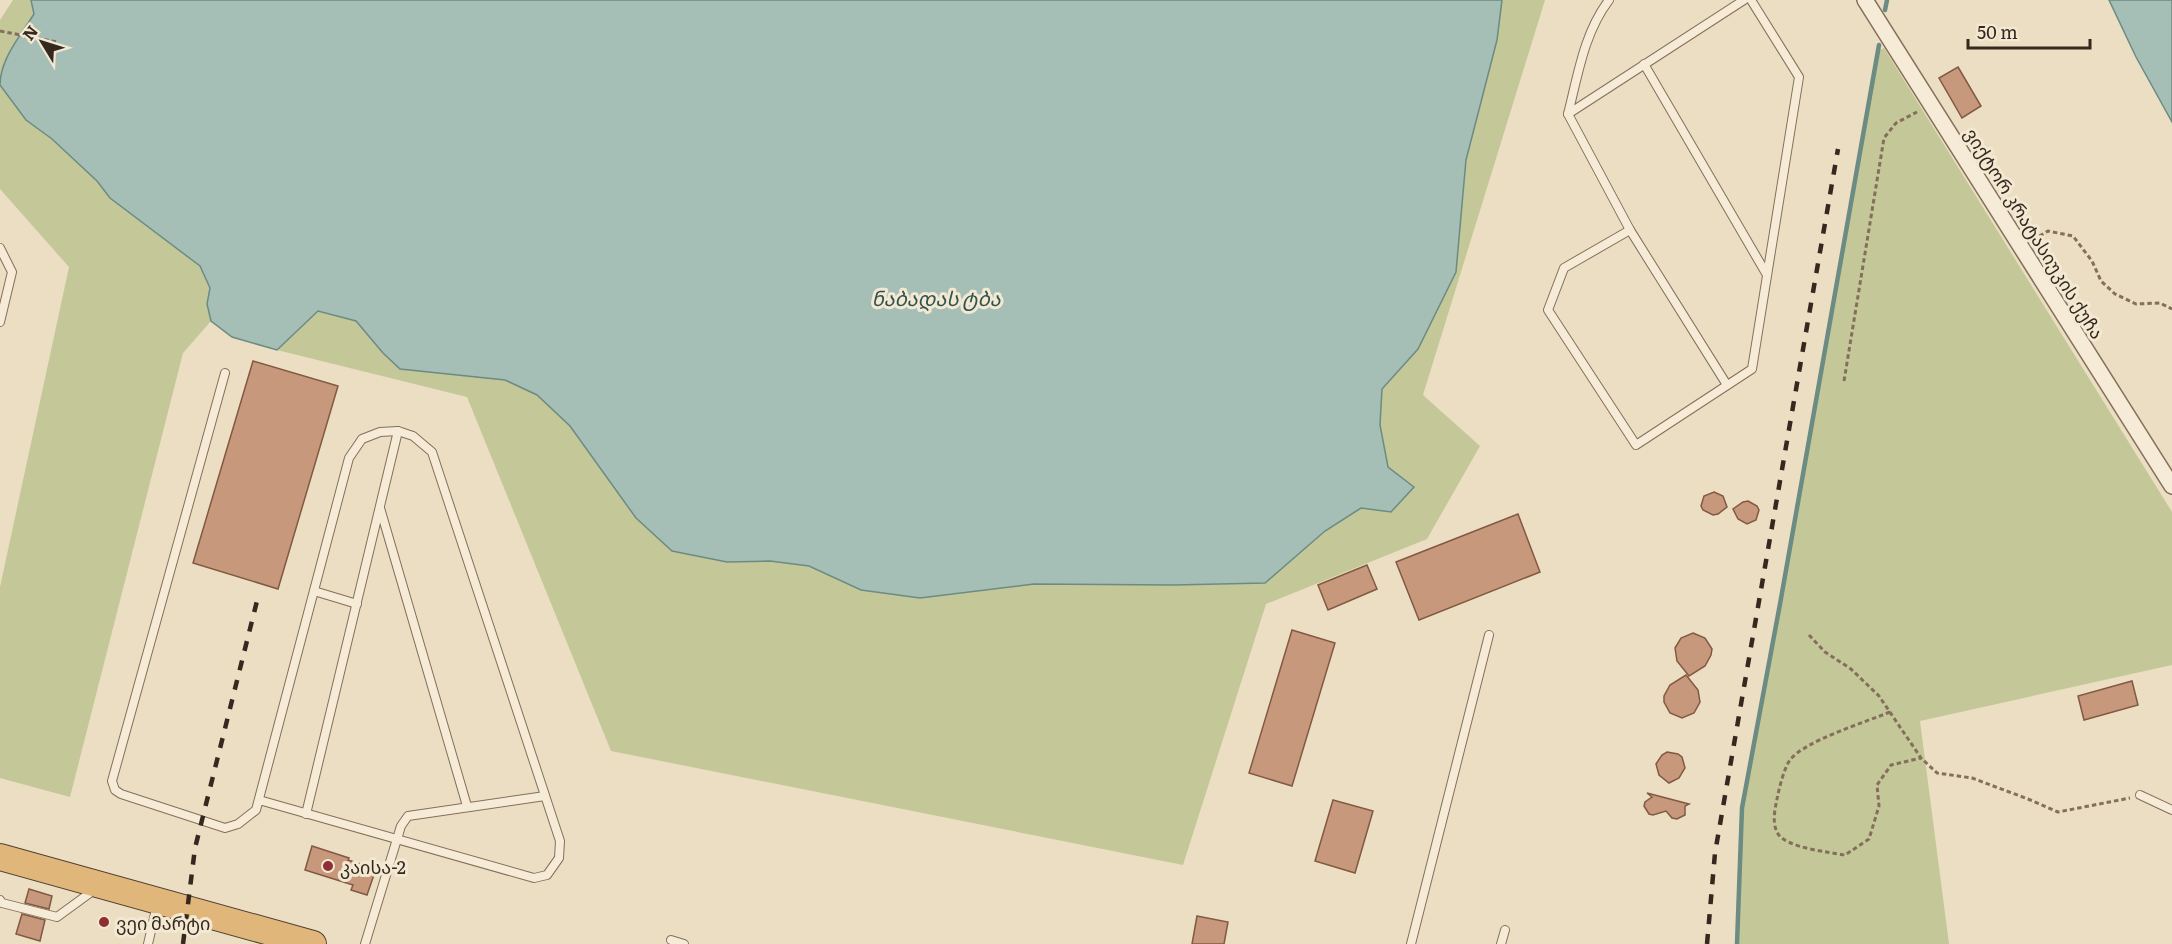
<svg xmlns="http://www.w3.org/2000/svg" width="2172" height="944" font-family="Literata,'Noto Sans Georgian',serif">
<rect width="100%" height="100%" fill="#ebdec3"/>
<!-- green -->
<g fill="#c4c898">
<polygon points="13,0 31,0 34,14 7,57 0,77 0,20"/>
<polygon points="1502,0 1545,0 1423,395 1480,446 1427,539 1266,604 1183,865 611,751 467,397 277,350 318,311 356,321 383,353 400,369 505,380 537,395 570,426 636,518 672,551 727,562 770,561 809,566 861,590 920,598 1034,584 1174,585 1265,583 1325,531 1361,508 1391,512 1413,486 1388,467 1380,425 1382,388 1418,349 1456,272 1466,160 1497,40"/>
<polygon points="1884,48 2172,512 2172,665 1920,721 1949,944 1737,944 1742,808 1780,604 1878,51"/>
<polygon points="0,85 26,120 52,139 97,181 110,198 200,266 210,288 207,304 211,321 183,353 70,797 0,778 0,587 69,267 0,189"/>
</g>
<!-- water -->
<g fill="#a5beb6" stroke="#6c8b83" stroke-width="1.5">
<path d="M31,0H1502L1497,40L1466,160L1456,272L1418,349L1382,389L1380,425L1388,467L1414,487L1391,512L1361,508L1325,531L1265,583L1174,585L1034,584L920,598L861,590L809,566L770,561L727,562L672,551L636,518L570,426L537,395L505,380L400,369L383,353L356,321L318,311L277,350L232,337L211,321L207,304L210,288L200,266L110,198L97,181L52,139L26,120L0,85C0,59 21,35 34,14Z"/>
<polygon points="2109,0 2172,0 2172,122 2136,57"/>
</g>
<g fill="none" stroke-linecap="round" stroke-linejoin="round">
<!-- stream -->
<g stroke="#6c8b83" stroke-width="4.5">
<polyline points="1885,10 1887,0"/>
<polyline points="1737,944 1742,808 1780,604 1879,45"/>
</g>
</g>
<!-- building -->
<g fill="#c7987b" stroke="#825942" stroke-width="1.5">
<polygon points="1958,67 1981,106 1962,118 1939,78"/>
<polygon points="253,361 338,386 278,589 193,563"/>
<polygon points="1714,492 1723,496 1727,507 1718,514 1713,515 1703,510 1701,506 1704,496"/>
<polygon points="1748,501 1757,506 1759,510 1756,520 1747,524 1738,519 1733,509 1743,502"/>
<polygon points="1518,514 1540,572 1419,620 1396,562"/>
<polygon points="1367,565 1377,589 1328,610 1318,585"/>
<polygon points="1292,630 1335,643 1292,786 1249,773"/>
<polygon points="1693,633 1705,638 1712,649 1711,655 1705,666 1689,676 1677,661 1675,648 1681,638"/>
<polygon points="1686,675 1698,690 1700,702 1694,713 1682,718 1670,713 1664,702 1664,696 1670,685"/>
<polygon points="2132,681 2138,705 2084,720 2078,696"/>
<polygon points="1667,752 1678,754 1682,757 1685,768 1679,778 1669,783 1659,775 1656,764 1662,755"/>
<polygon points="1647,793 1689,804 1685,806 1685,815 1677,819 1672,818 1666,811 1653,815 1649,814 1644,806 1645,802 1652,797"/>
<polygon points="1333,800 1373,811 1355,873 1315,861"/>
<polygon points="312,846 349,858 348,860 376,869 367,895 351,890 353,885 305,870"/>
<polygon points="29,889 52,896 49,909 25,903"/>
<polygon points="22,914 45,920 40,941 16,934"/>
<polygon points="1197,916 1228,922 1224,944 1192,944"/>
</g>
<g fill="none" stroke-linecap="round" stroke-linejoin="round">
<!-- service casing -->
<g stroke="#846f5b" stroke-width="10">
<g id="service">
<path d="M1609,0C1584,33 1578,75 1568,114L1630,230L1727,385"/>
<polyline points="1644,64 1767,275"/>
<polyline points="1568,114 1744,0"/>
<polyline points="1630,230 1564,268 1548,310 1636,445 1752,369 1799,77 1751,0"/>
<polyline points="0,248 12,272 0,322"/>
<polyline points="225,373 112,781 115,790 121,794 225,828 238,824 256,810 349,458 362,439 380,432 398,431 413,436 432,452 560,841 559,858 547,875 534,878 259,800"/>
<polyline points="380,508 467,806"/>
<polyline points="314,591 357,604"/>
<polyline points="2140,795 2172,810"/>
<polyline points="306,814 398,431"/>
<polyline points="0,900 2,903 57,917 94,890"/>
<polyline points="671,940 684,944"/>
<polyline points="148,944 157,905"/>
<polyline points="365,944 401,826 408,816 545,796"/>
<polyline points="1411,944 1489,635"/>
<polyline points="1501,944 1505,930"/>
</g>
</g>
<!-- minor casing -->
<g stroke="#846f5b" stroke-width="18">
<polyline id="minor" points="1865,0 2172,486"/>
</g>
<!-- trunk casing -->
<g stroke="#523e2f" stroke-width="28">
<polyline id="trunk" points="0,857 313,944"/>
</g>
<!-- path -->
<g stroke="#846f5b" stroke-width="3" stroke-dasharray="4.5 3" stroke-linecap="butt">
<polyline points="0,31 57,42"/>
<polyline points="2033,240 2048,231 2073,236 2092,261 2101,281 2115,294 2136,304 2160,303 2172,309"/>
<polyline points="1844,381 1884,138 1896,123 1917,112"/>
<polyline points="1809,635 1825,652 1851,669 1879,696 1921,758 1937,773 1972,778 2028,799 2058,812 2130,798"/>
<path d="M1890,712C1866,722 1804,741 1790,760C1784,768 1779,789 1777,799C1775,809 1772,822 1777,832C1784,848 1829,852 1845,855L1869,839L1879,806L1877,785L1891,765L1921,758"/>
</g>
<!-- service -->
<use href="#service" stroke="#f6ebd6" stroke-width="8"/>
<!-- minor -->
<use href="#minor" stroke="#f6ebd6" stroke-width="15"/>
<!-- trunk -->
<use href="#trunk" stroke="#e1b67a" stroke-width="26"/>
<!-- rail -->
<g stroke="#35281e" stroke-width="4.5" stroke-dasharray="10 10" stroke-linecap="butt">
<polyline points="183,944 195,848 259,593"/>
<polyline points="1707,944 1715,853 1838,149"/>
</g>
</g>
<!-- markers -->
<g fill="#8f2f33" stroke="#f3e8d2" stroke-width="2">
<circle cx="328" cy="866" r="6"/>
<circle cx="104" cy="922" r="6"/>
</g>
<g text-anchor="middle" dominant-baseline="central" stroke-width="6" stroke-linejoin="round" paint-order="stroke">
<!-- street labels -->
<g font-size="18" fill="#35281e" stroke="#f3e8d2">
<text transform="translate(2035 233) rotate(58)">ვიქტორ კრატასიუკის ქუჩა</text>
</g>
<!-- poi labels -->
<g font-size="18" fill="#35281e" stroke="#f3e8d2" text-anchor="start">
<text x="340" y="866">კაისა-2</text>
<text x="116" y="922">ვეი მარტი</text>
</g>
<!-- water labels -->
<g font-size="20" font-style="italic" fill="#2e5450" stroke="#f3e8d2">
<text x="936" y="297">ნაბადას ტბა</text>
</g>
</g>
<!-- north arrow -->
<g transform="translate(42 42) rotate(308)" stroke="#f3e8d2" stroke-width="4.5" paint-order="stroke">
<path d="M0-4.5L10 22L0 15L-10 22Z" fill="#35281e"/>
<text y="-9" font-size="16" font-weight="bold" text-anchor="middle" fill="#35281e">N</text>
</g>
<!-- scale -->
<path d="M1968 39v9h122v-9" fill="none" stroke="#35281e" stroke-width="3"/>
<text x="1977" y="39" font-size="18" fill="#35281e" stroke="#f3e8d2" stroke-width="4.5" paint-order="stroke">50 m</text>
</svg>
